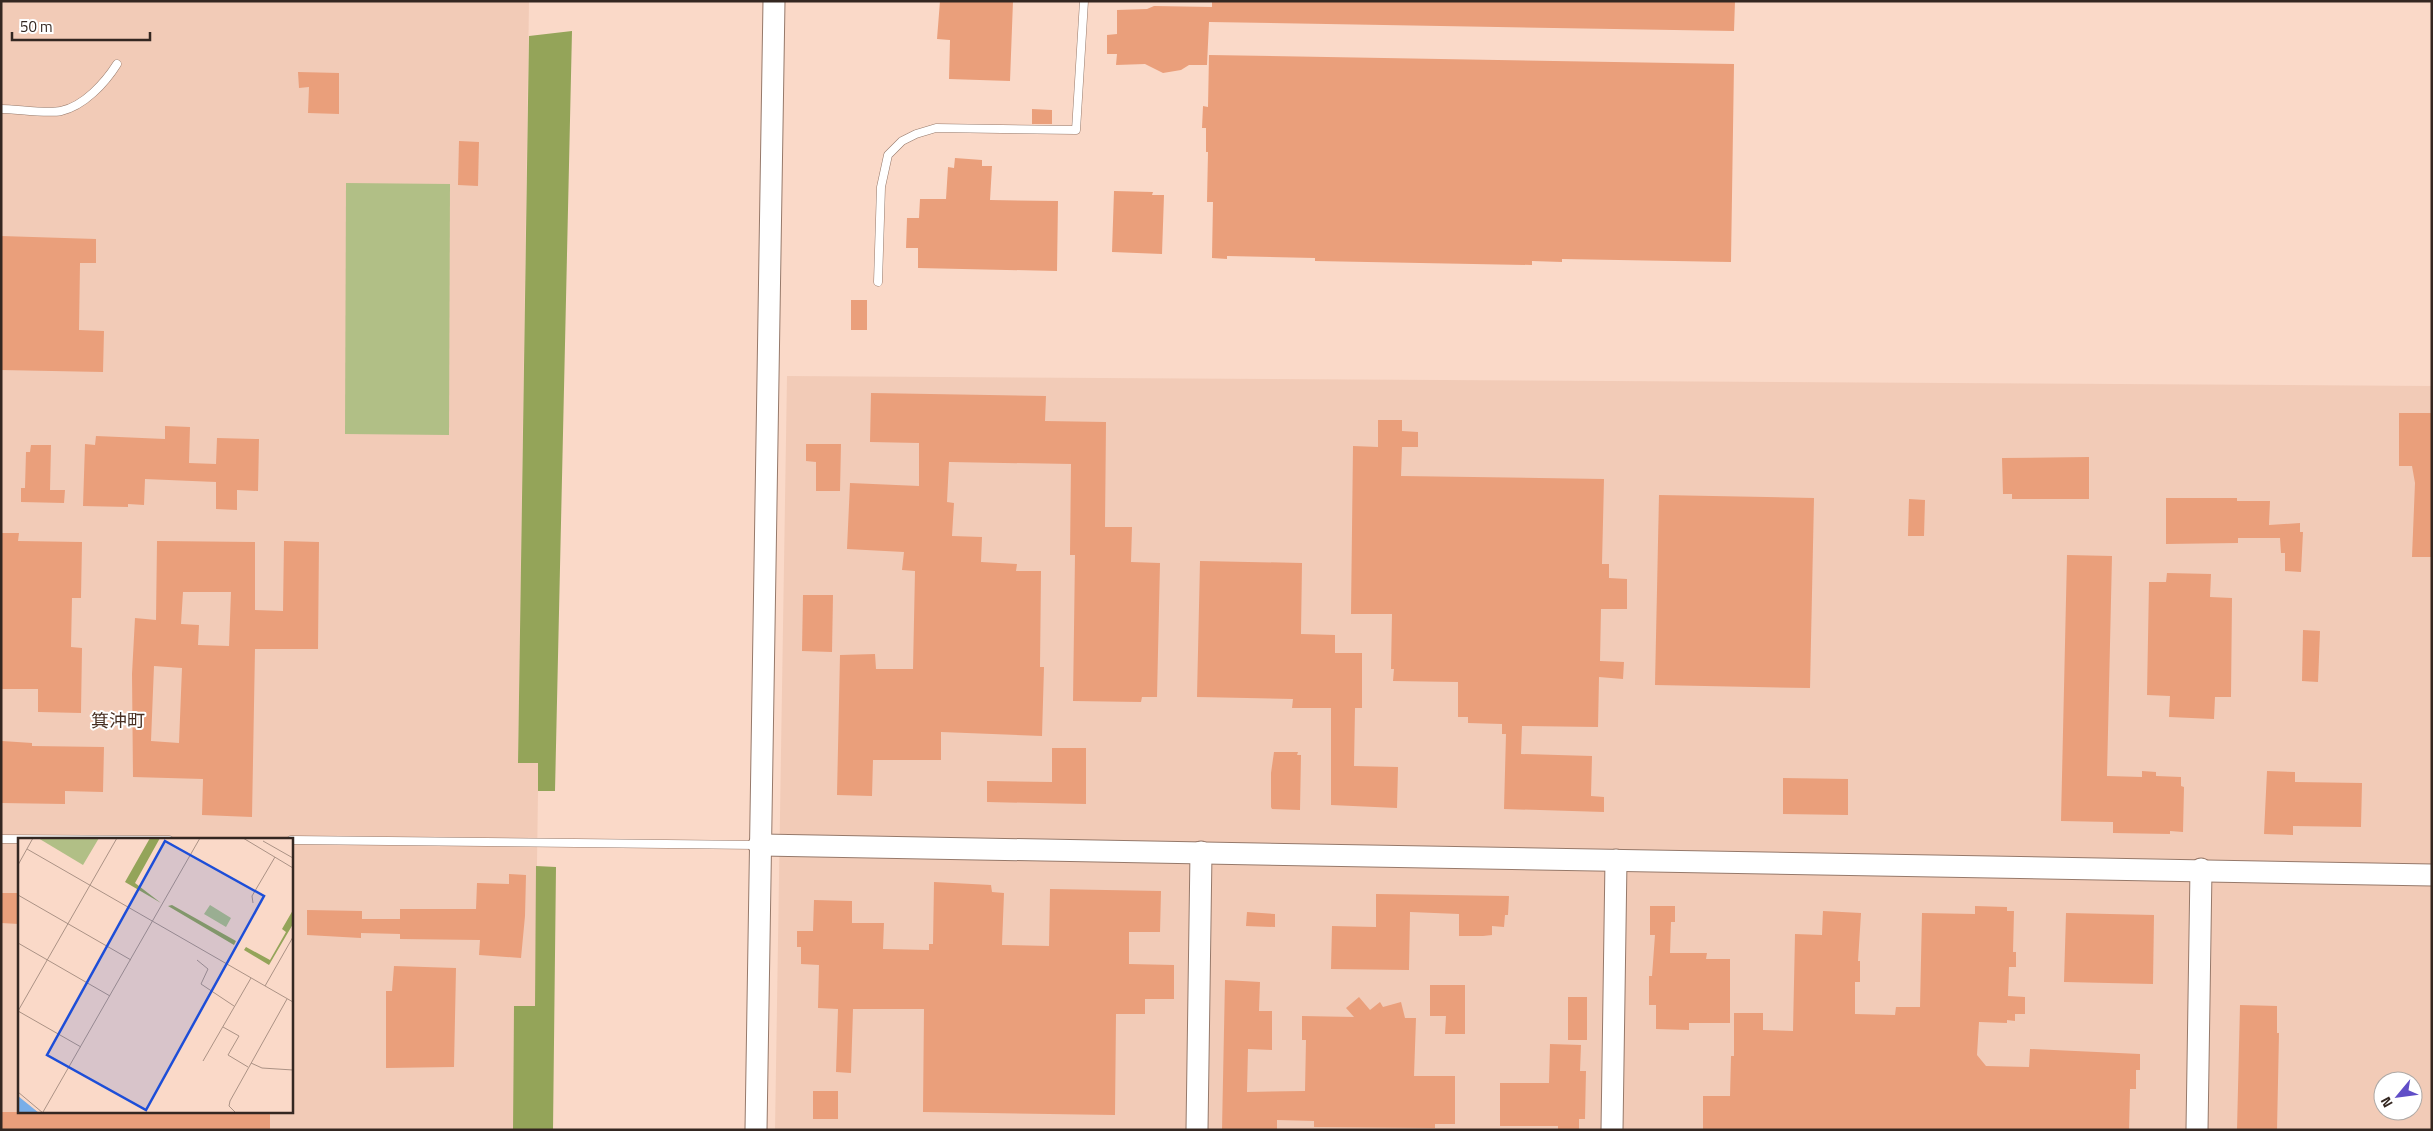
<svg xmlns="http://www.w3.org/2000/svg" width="2433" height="1131" font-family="'Titillium Web','Noto Sans JP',sans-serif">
<rect width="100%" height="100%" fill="#fad9c8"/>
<!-- built -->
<g fill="#f2cbb7" fill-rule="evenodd">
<path d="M1,1H529L518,762L538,763V791L535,1007L514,1006L513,1130H1ZM19,840H291V1112H19Z"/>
<path d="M787,376L2432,386V1130H775ZM2383,1081H2413V1111H2383Z"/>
</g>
<!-- green -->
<polygon fill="#b1bf86" points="346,183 450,184 449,435 345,434"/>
<!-- forest -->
<g fill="#94a459">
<polygon points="572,31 555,791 538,791 538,763 518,763 529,36"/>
<polygon points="536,866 556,867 553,1130 513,1130 514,1006 535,1006"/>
</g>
<!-- building -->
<g fill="#ea9f7b" fill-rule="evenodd">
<polygon points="940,1 1013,1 1010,81 949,79 950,40 937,39"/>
<polygon points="1212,1 1735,1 1734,31 1209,22 1207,65 1189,65 1181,70 1163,73 1145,64 1116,65 1117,54 1107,54 1107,35 1117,34 1117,10 1147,9 1154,6 1212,7"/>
<polygon points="1209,55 1734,64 1731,262 1562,259 1562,262 1532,261 1532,265 1315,261 1315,258 1227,256 1227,259 1212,258 1213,202 1207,202 1208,152 1206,152 1206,128 1202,128 1203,106 1208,107"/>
<polygon points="298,72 339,73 339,114 308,113 309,87 299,88"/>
<polygon points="1032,109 1052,110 1052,124 1032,124"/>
<polygon points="459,141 479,142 478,186 458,185"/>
<polygon points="955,158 982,160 982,166 992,166 990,200 1058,201 1057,271 918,268 918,248 906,248 907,218 919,218 920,199 946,199 948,167 954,168"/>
<polygon points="1114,191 1153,192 1152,195 1164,195 1162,254 1112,252"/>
<polygon points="1,236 96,239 96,263 80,263 79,330 104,331 103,372 1,370"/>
<rect x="851" y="300" width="16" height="30"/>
<polygon points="871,393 1046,396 1045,421 1106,422 1105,527 1132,527 1131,562 1160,563 1157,697 1142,697 1141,702 1073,701 1075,555 1070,555 1071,464 949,462 947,502 954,503 952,536 982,537 981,562 1017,564 1016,571 1041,571 1040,667 1044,667 1042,736 941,732 941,760 873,760 872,796 837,795 840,655 875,654 876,669 913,669 915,571 902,570 904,552 847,549 850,483 919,486 919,443 870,442"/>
<polygon points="2399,413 2432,413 2432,557 2412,557 2415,483 2412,466 2399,466"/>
<polygon points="1378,420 1402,420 1402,431 1418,432 1418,447 1402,447 1401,476 1604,479 1602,564 1609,564 1609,578 1627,579 1627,609 1601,609 1600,661 1624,662 1623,679 1599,677 1598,727 1522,726 1521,754 1592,756 1591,796 1604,797 1604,812 1504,809 1506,734 1502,734 1502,724 1468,723 1468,717 1458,717 1458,682 1393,681 1394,669 1391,669 1392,614 1351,614 1353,446 1378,447"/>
<polygon points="165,426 190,427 189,463 216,464 217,438 259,439 258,491 237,490 237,510 216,509 216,482 145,479 144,505 128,504 128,507 83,506 85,444 95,445 96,436 165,439"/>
<polygon points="806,444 841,444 840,491 816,491 816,462 806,461"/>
<polygon points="31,445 51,445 50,490 65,490 64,503 21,502 21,488 25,488 26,452 30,452"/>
<polygon points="2089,457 2089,499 2012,499 2012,494 2003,494 2002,458"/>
<polygon points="1659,495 1814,498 1810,688 1655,685"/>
<polygon points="2166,498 2237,498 2237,501 2270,501 2269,525 2300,523 2300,532 2303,532 2301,572 2285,571 2285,553 2281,553 2280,538 2238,538 2238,543 2166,544"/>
<polygon points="1909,499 1925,500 1924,536 1908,536"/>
<polygon points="1,533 19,533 18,541 82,542 81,598 72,598 71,647 82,648 81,713 38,712 38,689 1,689"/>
<path d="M157,541L255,542V610L283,611L284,541L319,542L318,649H255L252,817L202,815L203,779L133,777L132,674L135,618L156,620ZM183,592H231L229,646L198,645L199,625L181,624ZM154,666L182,668L179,743L151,741Z"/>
<polygon points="2067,555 2112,556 2107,776 2142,777 2142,771 2156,772 2156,776 2181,777 2181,786 2184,787 2183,832 2170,831 2170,834 2113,833 2113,822 2061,821"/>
<polygon points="1200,561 1302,563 1301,634 1335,635 1335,653 1362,653 1362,708 1355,708 1354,766 1398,767 1397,808 1331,805 1331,708 1292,708 1293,699 1197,697"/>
<polygon points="2167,573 2211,574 2210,597 2232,598 2231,697 2215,697 2214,719 2169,717 2170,696 2147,695 2149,582 2166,582"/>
<polygon points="803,595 833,595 832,652 802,651"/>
<polygon points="2303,630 2320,631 2318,682 2302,681"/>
<polygon points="2,741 32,743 32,746 104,747 103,792 65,791 65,804 1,803"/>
<polygon points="1052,748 1086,748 1086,804 987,802 987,781 1052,782"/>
<polygon points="1274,752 1298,752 1297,755 1301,755 1300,810 1272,809 1271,807 1271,773"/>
<polygon points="2267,771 2295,772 2295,782 2362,783 2361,827 2293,826 2293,835 2264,834"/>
<polygon points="1783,778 1848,779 1848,815 1783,814"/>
<polygon points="509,874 526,875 525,916 521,958 479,955 480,940 400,939 400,934 361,933 361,938 307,935 307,910 362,911 362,919 400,919 400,909 476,909 477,883 509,884"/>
<polygon points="934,882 991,885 992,892 1004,893 1002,945 1049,946 1050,889 1161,891 1160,932 1129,932 1129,964 1174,965 1174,999 1145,999 1145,1014 1116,1014 1115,1115 923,1112 924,1009 853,1009 851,1073 836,1072 838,1009 818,1008 819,965 801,964 801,947 797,947 797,931 813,931 814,900 852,901 852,923 884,923 883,949 929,950 929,944 933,944"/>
<polygon points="1,893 19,893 19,924 1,923"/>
<polygon points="1376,894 1509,896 1508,915 1505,915 1504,927 1492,926 1492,935 1483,936 1459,936 1459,914 1410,912 1409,970 1331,969 1332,926 1376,927"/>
<polygon points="1650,906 1675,906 1675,922 1671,922 1670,953 1707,953 1706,959 1730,959 1730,1023 1689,1023 1689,1030 1656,1029 1656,1005 1649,1005 1649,976 1652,976 1655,935 1650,935"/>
<polygon points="1975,906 2007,907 2007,911 2014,911 2013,952 2016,952 2016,967 2009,967 2008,996 2025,997 2025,1014 2015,1014 2015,1021 2007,1020 2007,1023 1979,1022 1977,1055 1986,1066 2029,1067 2030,1049 2140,1054 2140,1070 2136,1070 2136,1089 2130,1089 2129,1130 1703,1130 1703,1096 1730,1096 1731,1056 1734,1056 1734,1013 1763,1013 1763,1030 1793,1031 1795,934 1822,935 1823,911 1861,913 1858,961 1860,961 1860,982 1855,982 1855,1014 1895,1015 1896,1007 1920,1007 1922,913 1975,914"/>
<polygon points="1247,912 1275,914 1275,927 1246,926"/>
<polygon points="2066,913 2154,915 2153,984 2064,982"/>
<polygon points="394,966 456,968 454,1067 386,1068 386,991 392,991"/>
<polygon points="1225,980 1260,982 1259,1011 1272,1011 1272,1050 1248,1049 1247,1092 1305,1091 1306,1040 1302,1040 1302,1016 1354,1017 1346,1008 1359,997 1370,1010 1380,1002 1383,1007 1401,1002 1405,1018 1416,1018 1414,1076 1455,1076 1455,1124 1435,1124 1435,1128 1314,1127 1314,1121 1277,1120 1277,1130 1222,1130"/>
<polygon points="1430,985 1465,985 1465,1034 1445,1034 1446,1016 1430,1016"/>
<rect x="1568" y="997" width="19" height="43"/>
<polygon points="2240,1005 2277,1006 2277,1033 2279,1033 2277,1130 2237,1130"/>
<polygon points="1550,1044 1581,1045 1580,1071 1586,1071 1585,1119 1579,1119 1579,1130 1558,1130 1558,1126 1500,1126 1500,1083 1549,1083"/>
<rect x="813" y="1091" width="25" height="28"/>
<rect x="1" y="1112" width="269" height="18"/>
</g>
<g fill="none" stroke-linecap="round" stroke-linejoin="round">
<!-- lane casing -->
<g stroke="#96796a" stroke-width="9">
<g id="lane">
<path d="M1,109C16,109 47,114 61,111C84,106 105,83 117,64"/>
<polyline points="878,282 881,187 888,155 902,141 916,134 936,128 1076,130 1084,1"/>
<polyline points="1,839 169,840"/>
<polyline points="291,840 757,845"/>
</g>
</g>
<!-- secondary casing -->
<g stroke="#96796a" stroke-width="23">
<g id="secondary">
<polyline points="759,845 2432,875"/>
<polyline points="756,1130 774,1"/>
<polyline points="1197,1130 1201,852"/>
<polyline points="1612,1130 1616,860"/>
<polyline points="2197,1130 2201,869"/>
</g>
</g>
<!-- lane -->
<use href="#lane" stroke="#fff" stroke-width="8"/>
<!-- secondary -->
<use href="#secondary" stroke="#fff" stroke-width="21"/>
</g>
<g text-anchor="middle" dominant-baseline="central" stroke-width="4" stroke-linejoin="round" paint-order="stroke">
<!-- quarter labels -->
<g font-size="18" fill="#493023" stroke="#fff">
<text x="118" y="720">箕沖町</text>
</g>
</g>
<!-- overview -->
<g transform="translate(18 838)">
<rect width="275" height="275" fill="#fad9c8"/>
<path d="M20,0H81L65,27ZM192,67L213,80L208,89L186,76Z" fill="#b1bf86"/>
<path d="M132,0H142L117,45L143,65L107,44ZM154,67L218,103L216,107L150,68ZM275,72V86L251,127L226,112L228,109L252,122L268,94L264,91Z" fill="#94a459"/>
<path d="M0,258L21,275H0Z" fill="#79aee8"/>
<path fill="none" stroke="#ab9285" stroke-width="1" d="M225,0L275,30M245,3L275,20M9,11L275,164M0,27L15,0M0,57L113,122M235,65L234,58L257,19M0,105L92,158M179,122L190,131L183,146L216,168M247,148L275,99M0,173L99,0M0,173L63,209M205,189L221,198L210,217L230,229M185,223L233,140M233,225L244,230L275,232M0,254L25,275M25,274L182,0M218,275L211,268L212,263L269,161"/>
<path fill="#1d4ed8" fill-opacity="0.15" stroke="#1d4ed8" stroke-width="2.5" d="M147,3L246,58L128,272L29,217Z"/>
<rect width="275" height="275" fill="none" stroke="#342721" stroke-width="2.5"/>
</g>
<!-- border -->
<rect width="2433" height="1131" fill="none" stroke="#342721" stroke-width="5"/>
<!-- north arrow -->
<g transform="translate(2398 1096) rotate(241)"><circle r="24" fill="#ffffff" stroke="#aea9a6"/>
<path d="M0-4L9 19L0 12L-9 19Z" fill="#604ec7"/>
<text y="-8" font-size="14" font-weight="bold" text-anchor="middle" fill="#342721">N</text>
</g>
<!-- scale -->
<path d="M12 32v8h138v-8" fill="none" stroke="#342721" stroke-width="2.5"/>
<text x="20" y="32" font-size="15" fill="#342721" stroke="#ffffff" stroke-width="4" paint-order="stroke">50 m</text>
</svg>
